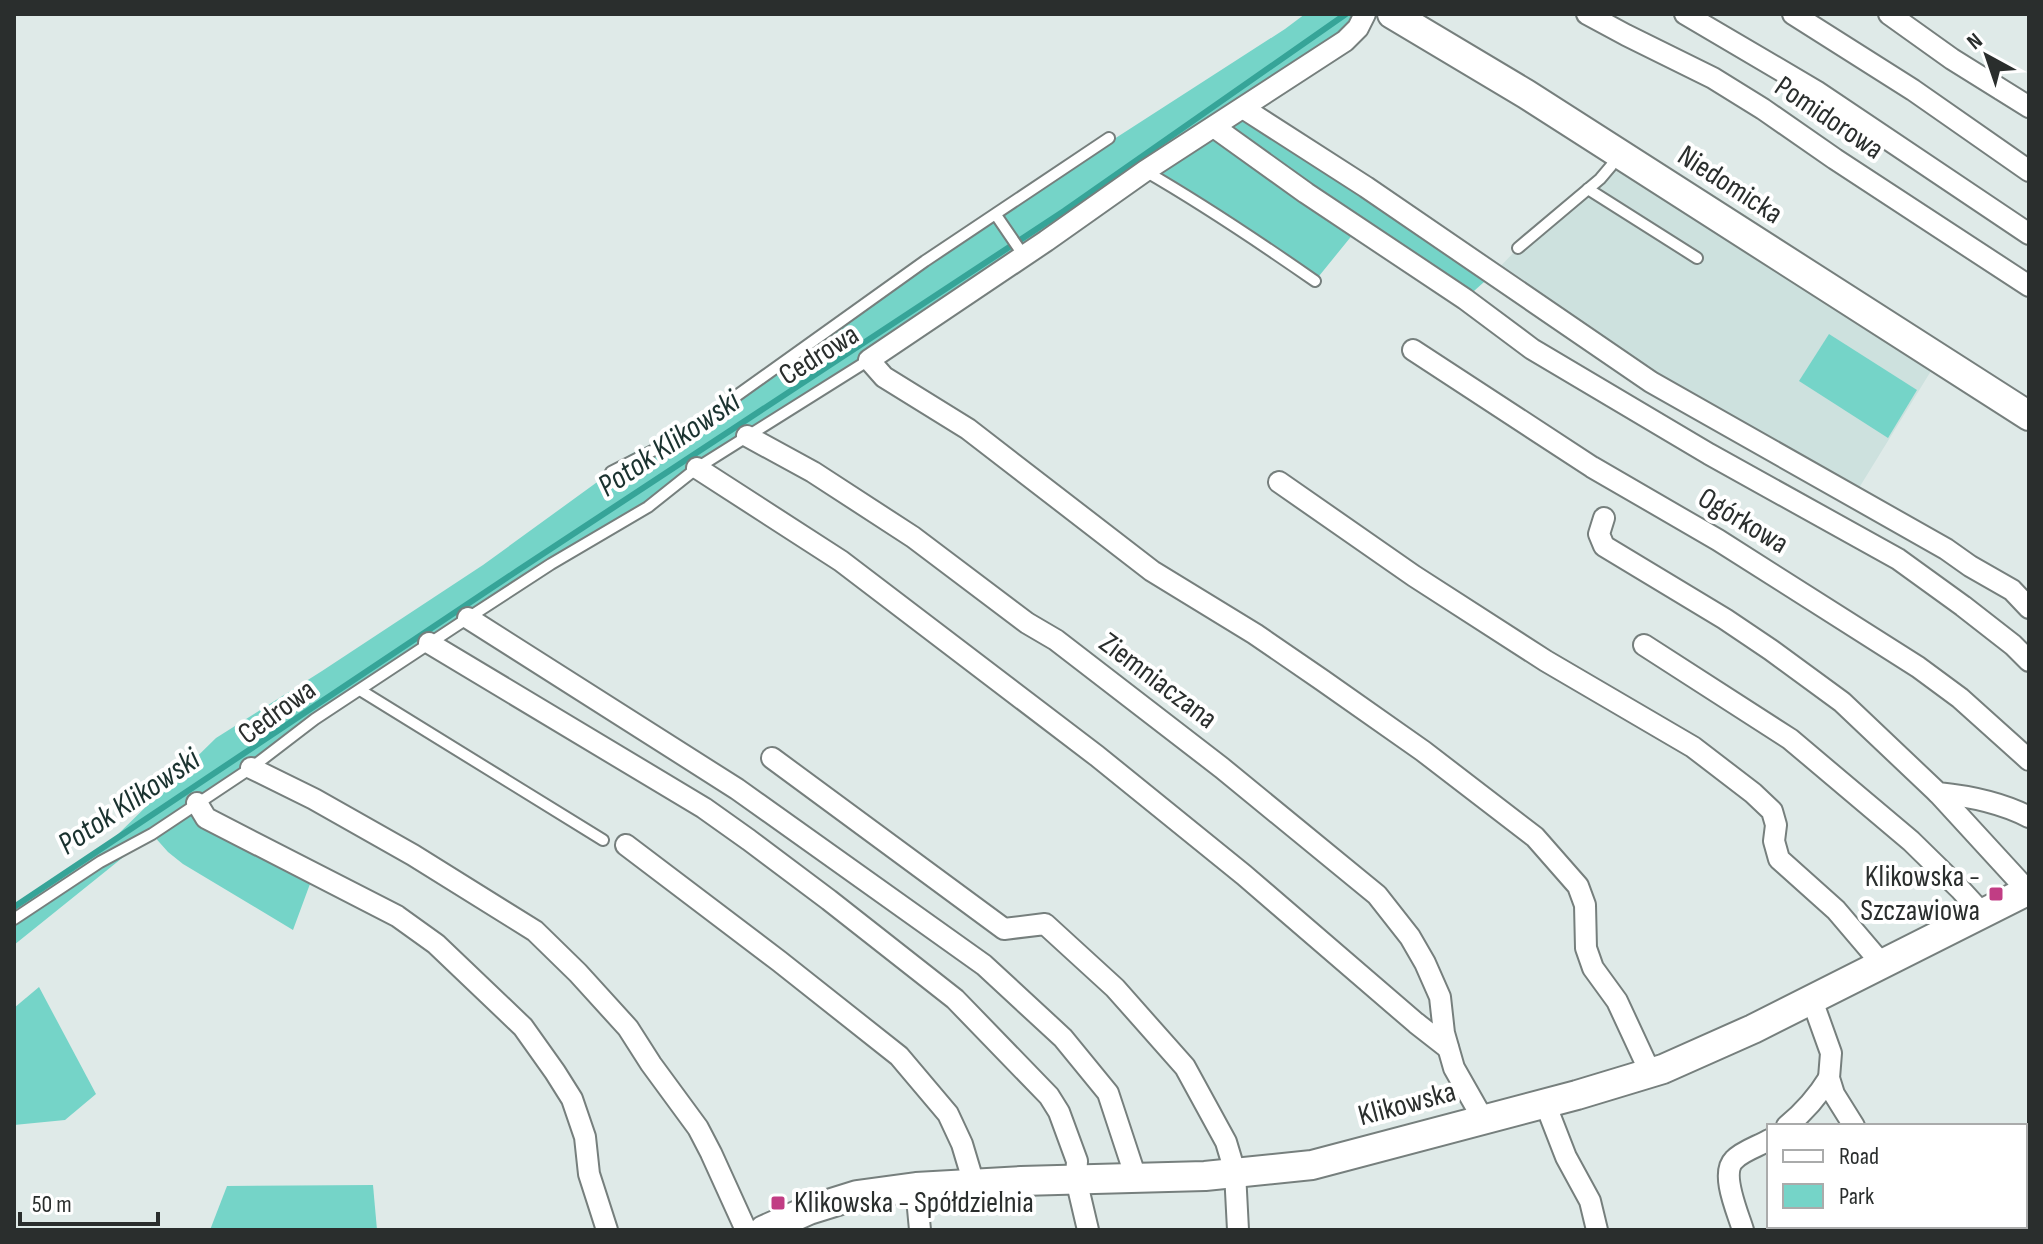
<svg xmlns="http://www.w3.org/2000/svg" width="2043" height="1244" font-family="'Sofia Sans Condensed',sans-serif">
<rect width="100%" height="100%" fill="#dfeae8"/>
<!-- built -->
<polygon fill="#cde1de" points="1618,154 1939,358 1854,496 1493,274 1518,248 1600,179"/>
<!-- green -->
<g fill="#75d4c8">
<polygon points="1305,14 1355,14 1358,28 1244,107 1493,274 1465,299 1358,228 1315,281 1144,172 648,507 551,564 198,803 314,873 293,930 183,864 168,852 152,834 14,945 14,907 108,844 216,738 322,671 483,565 611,472 629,455 693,424 996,215 1285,29"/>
<polygon points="1829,334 1917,390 1888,438 1799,381"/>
<polygon points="39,987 96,1094 65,1120 14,1125 14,1008"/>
<polygon points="373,1185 377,1230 210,1230 227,1186"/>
</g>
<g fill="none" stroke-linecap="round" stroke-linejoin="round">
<!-- stream -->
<polyline stroke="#36a498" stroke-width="6" points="14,907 517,571 1064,211 1346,14"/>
<!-- lane casing -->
<g stroke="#767f7d" stroke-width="14">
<g id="lane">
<path d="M1145,171C1204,205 1259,242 1315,281"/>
<polyline points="1588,189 1697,258"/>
<polyline points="996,215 1024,256"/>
<polyline points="1518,248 1600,179 1611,166 1618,154"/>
<polyline points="611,472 676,439 925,261 1109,138"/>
<polyline points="360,690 603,840"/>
<polyline points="14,919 100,862 152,834 251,768 315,719 468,618 551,564 648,507 697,468 869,360"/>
</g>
</g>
<!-- street casing -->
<g stroke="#767f7d" stroke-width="24">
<g id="street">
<polyline points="1365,14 1358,28 1345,41 1145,171 1046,241 869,360 884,377 968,429 1152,571 1255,634 1322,680 1423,751 1535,837 1578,886 1585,905 1586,948 1593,968 1617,1001 1650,1072"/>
<polyline points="1587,14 1626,35 1713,78 1763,109 1835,159 2029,286"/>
<polyline points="1685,14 1816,91 2029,234"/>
<polyline points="1793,14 1913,90 2029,171"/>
<polyline points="1889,14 1952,59 2029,107"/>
<polyline points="1243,108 1366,187 1651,382 1946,549 1970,566 2012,590 2029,608"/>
<polyline points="1214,127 1306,193 1465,299 1532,349 1709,454 1898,559 1963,606 2013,645 2029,661"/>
<polyline points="1413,350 1592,467 1718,540 1918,667 1960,698 2029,760"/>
<polyline points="747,436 813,472 913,537 1027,623 1056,640 1222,768 1377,895 1410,937 1425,963 1440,997 1444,1033 1454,1068 1483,1119"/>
<polyline points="697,468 841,561 1097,756 1244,875 1416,1023 1448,1048"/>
<polyline points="1279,482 1414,576 1546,661 1693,747 1753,793 1772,811 1776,825 1774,841 1779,859 1836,910 1882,964"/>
<path d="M1604,518L1599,534L1604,546L1725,619L1771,650L1842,702L1938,793C1968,796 2002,803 2029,817"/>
<polyline points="468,618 737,789 984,965 1063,1038 1108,1093 1136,1178"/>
<polyline points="429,643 704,808 749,840 829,900 955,999 1049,1096 1059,1112 1077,1161 1076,1179 1088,1230"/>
<polyline points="1644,645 1790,739 1911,841 1960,889 1982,913"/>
<polyline points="772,758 1004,929 1045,924 1115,988 1185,1067 1226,1142 1235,1172 1238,1230"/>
<polyline points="251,768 314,799 413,855 535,931 578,973 628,1028 651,1064 698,1128 711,1153 746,1230"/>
<polyline points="1938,793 2027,890"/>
<polyline points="197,803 206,818 397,916 436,944 523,1027 555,1072 572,1099 585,1137 589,1174 607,1230"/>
<polyline points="626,845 779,961 899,1056 948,1114 962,1144 974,1184"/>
<polyline points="1812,1000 1831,1053 1829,1078 1834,1094 1854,1126"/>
<polyline points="1545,1103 1566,1157 1590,1201 1597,1230"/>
<path d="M1787,1126C1804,1112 1818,1096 1829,1078"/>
<polyline points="916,1187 920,1230"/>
<polyline points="1899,1226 1901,1230"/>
<path d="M1743,1230C1738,1213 1720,1174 1734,1160C1742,1151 1759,1146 1769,1140"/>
</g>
</g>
<!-- secondary casing -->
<g stroke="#767f7d" stroke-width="32">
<g id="secondary">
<polyline points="1392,14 1526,94 2029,416"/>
<polyline points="764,1230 809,1210 857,1195 916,1187 1021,1181 1205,1176 1312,1165 1577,1095 1663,1069 1753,1029 2029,890"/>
</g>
</g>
<!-- lane -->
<use href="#lane" stroke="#fff" stroke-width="10"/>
<!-- street -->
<use href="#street" stroke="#fff" stroke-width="20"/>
<!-- secondary -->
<use href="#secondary" stroke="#fff" stroke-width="28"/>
</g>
<!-- markers -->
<g fill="#c13d84" stroke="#fff" stroke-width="3">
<rect x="1988" y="886" width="16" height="16" rx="4"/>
<rect x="770" y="1195" width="16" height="16" rx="4"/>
</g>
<g text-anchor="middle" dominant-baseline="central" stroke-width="8" stroke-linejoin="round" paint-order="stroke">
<!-- street labels -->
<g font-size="30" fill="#2a2e2d" stroke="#fff">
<text transform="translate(1829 118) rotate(34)">Pomidorowa</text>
<text transform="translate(1730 185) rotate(33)">Niedomicka</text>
<text transform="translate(819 355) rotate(-32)">Cedrowa</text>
<text transform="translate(1743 521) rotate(31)">Ogórkowa</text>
<text transform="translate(1158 681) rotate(37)">Ziemniaczana</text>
<text transform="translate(277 712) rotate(-36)">Cedrowa</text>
<text transform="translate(1407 1104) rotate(-15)">Klikowska</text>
</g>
<!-- poi labels -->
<g font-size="30" fill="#2a2e2d" stroke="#fff" text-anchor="end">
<text x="1980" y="877">Klikowska -<tspan x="1980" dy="34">Szczawiowa</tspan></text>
<text x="794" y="1203" text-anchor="start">Klikowska - Spółdzielnia</text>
</g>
<!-- water labels -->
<g font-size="32" font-style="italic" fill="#1a322f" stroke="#fff">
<text transform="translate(669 444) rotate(-34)">Potok Klikowski</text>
<text transform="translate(129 802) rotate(-34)">Potok Klikowski</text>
</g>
</g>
<!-- border -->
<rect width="2043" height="1244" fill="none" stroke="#2a2e2d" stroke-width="32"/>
<!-- legend -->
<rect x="1767" y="1124" width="260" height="104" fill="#ffffff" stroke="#aaabab" stroke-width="2"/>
<rect x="1783" y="1150" width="40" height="12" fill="#ffffff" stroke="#aaabab" stroke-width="2"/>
<text x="1839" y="1164" font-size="24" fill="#2a2e2d">Road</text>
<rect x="1783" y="1184" width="40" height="24" fill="#75d4c8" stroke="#aaabab" stroke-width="2"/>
<text x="1839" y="1204" font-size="24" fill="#2a2e2d">Park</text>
<!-- north arrow -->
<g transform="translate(1987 56) rotate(320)" stroke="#ffffff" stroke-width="6" paint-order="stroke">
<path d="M0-6L14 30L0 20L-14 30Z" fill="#2a2e2d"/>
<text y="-12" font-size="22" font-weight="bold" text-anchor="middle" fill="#2a2e2d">N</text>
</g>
<!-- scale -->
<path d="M20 1212v12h138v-12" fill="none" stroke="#2a2e2d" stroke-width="4"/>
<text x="32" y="1212" font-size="24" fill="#2a2e2d" stroke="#ffffff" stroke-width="6" paint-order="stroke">50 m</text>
</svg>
